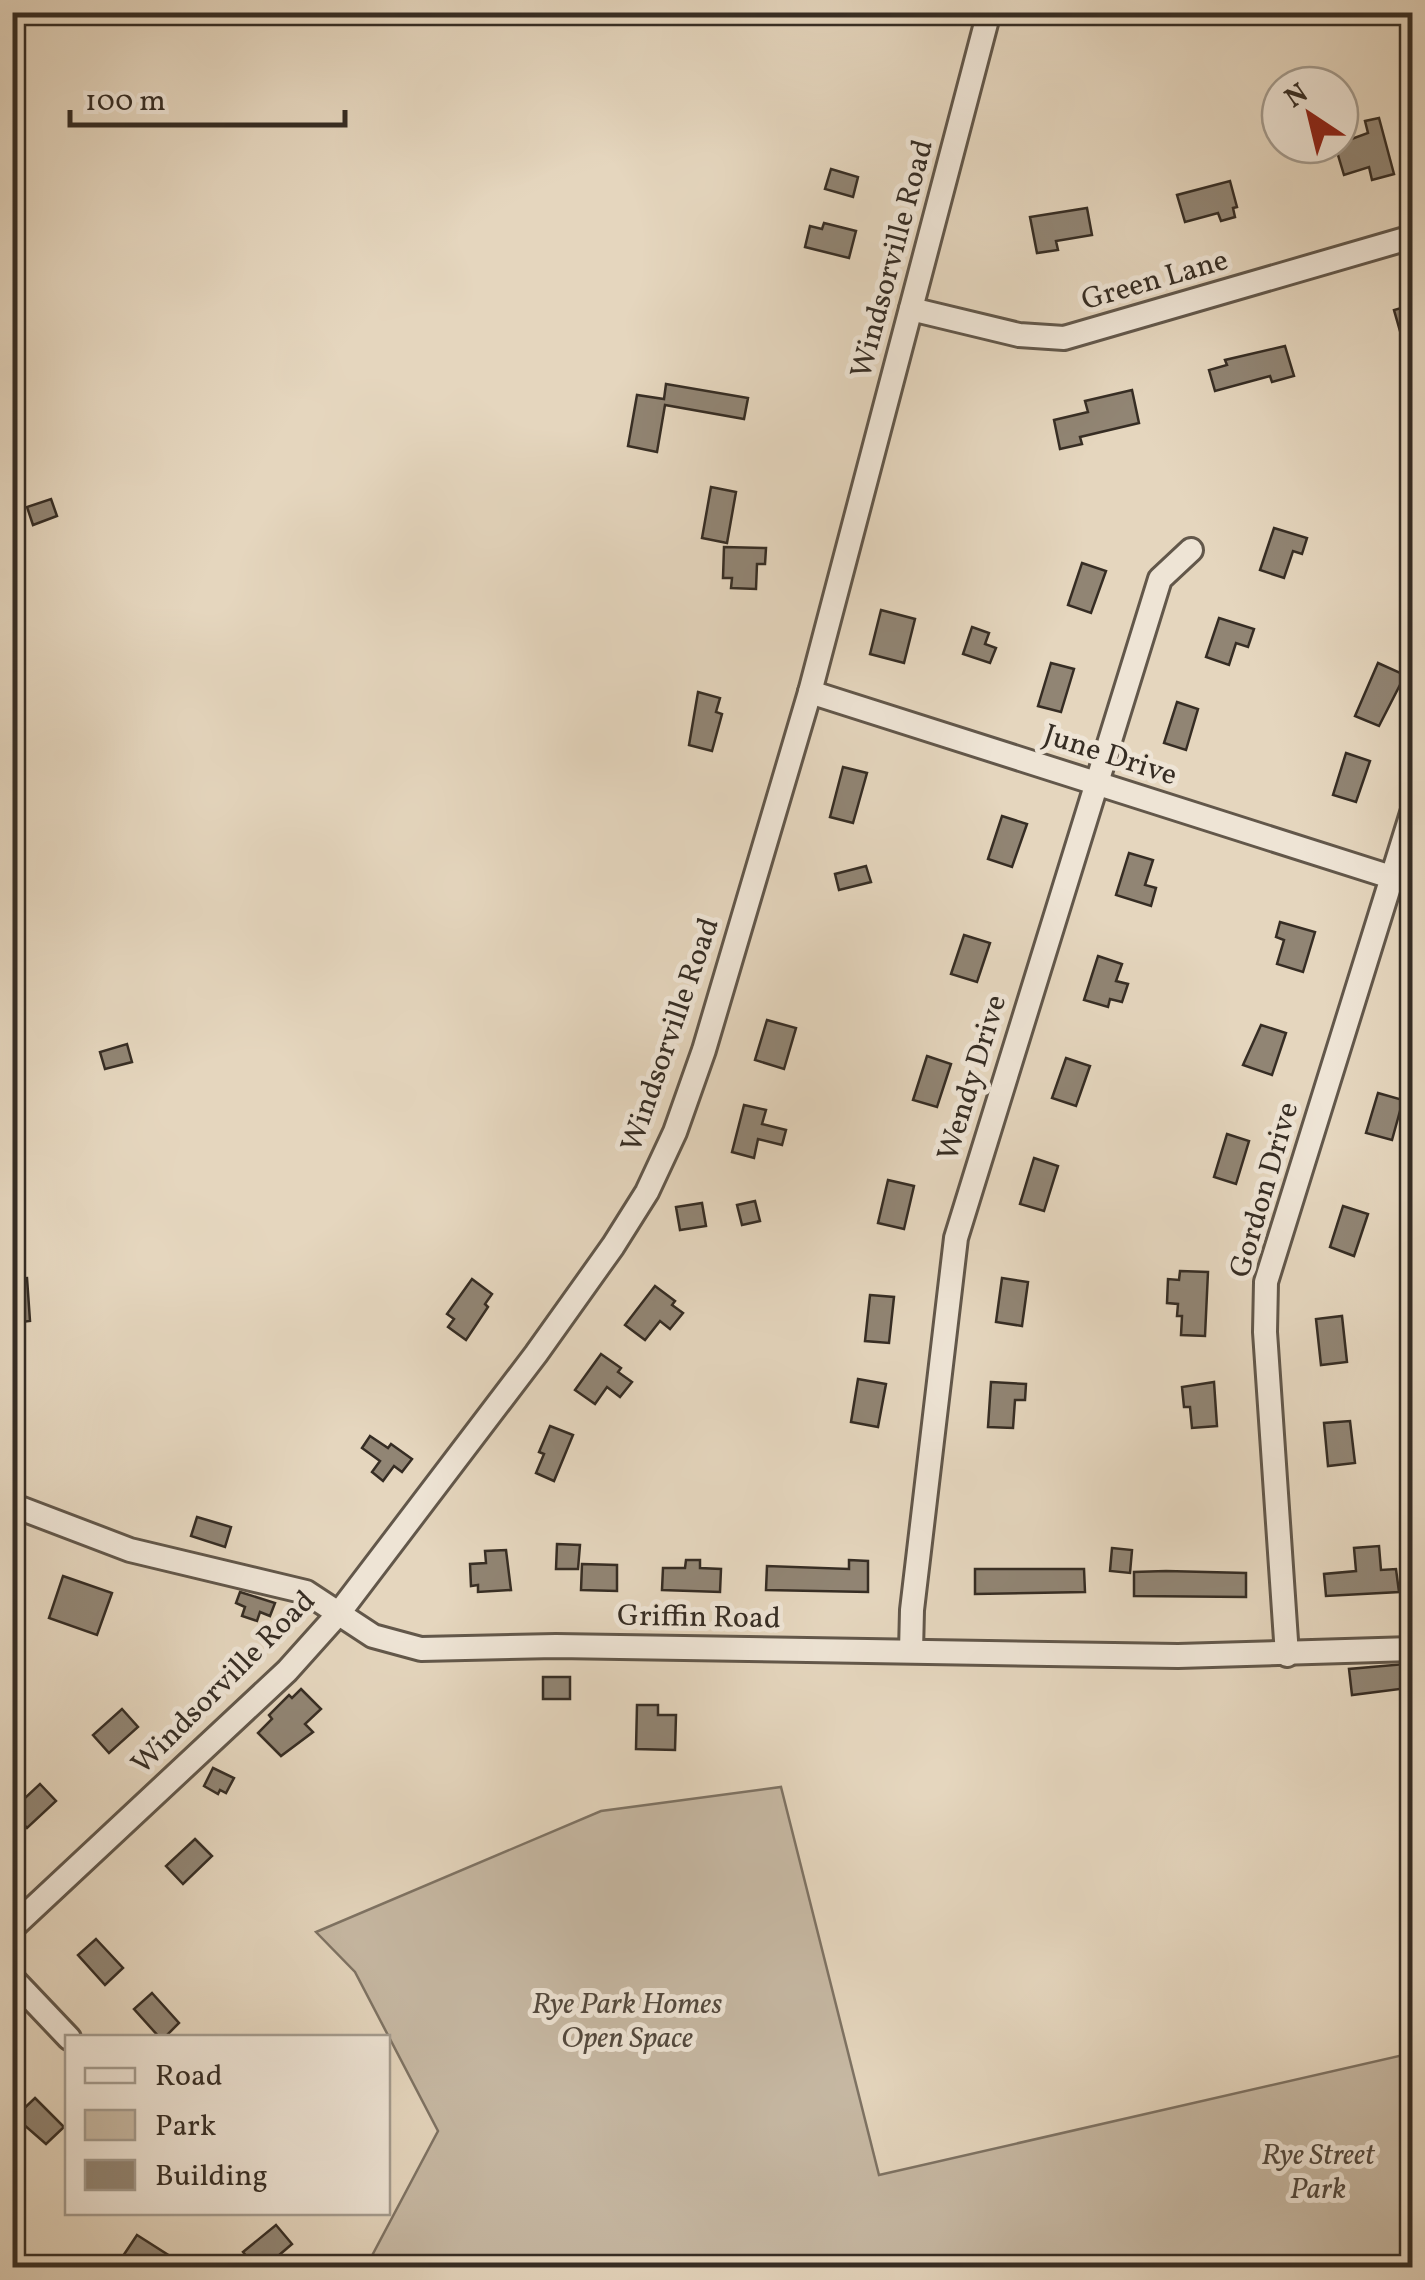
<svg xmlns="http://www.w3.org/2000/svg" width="1425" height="2280" font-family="Vollkorn,serif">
<rect width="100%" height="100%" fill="#e5d6be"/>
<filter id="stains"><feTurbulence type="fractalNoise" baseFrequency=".002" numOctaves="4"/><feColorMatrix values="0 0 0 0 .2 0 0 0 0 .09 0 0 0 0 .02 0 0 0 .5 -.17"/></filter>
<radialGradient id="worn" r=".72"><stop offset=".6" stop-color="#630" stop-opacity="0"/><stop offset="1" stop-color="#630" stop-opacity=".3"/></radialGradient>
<!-- green -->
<polygon fill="#c7b9a4" stroke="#7e7364" stroke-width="2.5" points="781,1787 879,2175 1412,2053 1412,2267 366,2267 438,2131 355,1972 316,1932 601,1811"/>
<!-- building -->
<g fill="#918574" stroke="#362d24" stroke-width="2.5">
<polygon points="1379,118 1394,174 1372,180 1369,167 1344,175 1335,145 1368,133 1365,121"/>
<polygon points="831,169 858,177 853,197 825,189"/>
<polygon points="1230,181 1237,207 1233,208 1235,217 1221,221 1218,213 1185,222 1177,195"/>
<polygon points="1087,208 1092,235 1056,241 1058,250 1037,253 1030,217"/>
<polygon points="824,223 856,231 849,258 805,247 810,226 822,229"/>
<polygon points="1412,305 1412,358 1408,359 1394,310"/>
<polygon points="1285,346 1294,376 1272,382 1270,376 1215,391 1209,370 1227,365 1225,360"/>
<polygon points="666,384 748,398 744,419 665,405 657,452 628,446 637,395 664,399"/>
<polygon points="1132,390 1139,423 1080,437 1082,444 1060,449 1054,420 1088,412 1085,401"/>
<polygon points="711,487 736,492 727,543 702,538"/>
<polygon points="51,499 57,516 33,525 27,507"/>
<polygon points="1274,528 1307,538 1302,554 1293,551 1284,578 1260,570"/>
<polygon points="724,547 766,548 765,564 757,564 756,589 731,588 732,578 723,578"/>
<polygon points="1082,563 1106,571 1091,613 1068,605"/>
<polygon points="881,610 915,619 904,663 870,654"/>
<polygon points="1219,618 1254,629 1248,647 1236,643 1229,665 1206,657"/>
<polygon points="972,627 989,633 985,644 996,648 990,663 963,654"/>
<polygon points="1051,663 1074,669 1061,712 1038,706"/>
<polygon points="1378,663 1405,675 1379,726 1355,716"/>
<polygon points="698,692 720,698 716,712 722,714 712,751 689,745"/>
<polygon points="1177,702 1198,709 1186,750 1164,743"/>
<polygon points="1346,753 1370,761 1356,802 1333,795"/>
<polygon points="843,767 867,773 853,823 830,817"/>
<polygon points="1002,816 1027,824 1012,867 988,859"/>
<polygon points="1129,853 1153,860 1145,885 1156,888 1151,906 1116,895"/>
<polygon points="866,866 871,882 839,890 835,874"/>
<polygon points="1280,922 1315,932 1303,972 1277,964 1284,940 1276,937"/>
<polygon points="964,935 990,943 977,982 951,974"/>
<polygon points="1098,956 1122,964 1116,981 1128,984 1122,1002 1110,999 1108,1007 1084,1000"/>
<polygon points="767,1020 796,1028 784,1069 755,1060"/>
<polygon points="1261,1025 1286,1033 1272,1075 1243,1065"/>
<polygon points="127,1044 132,1062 105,1069 100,1052"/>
<polygon points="927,1056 951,1064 937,1107 913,1100"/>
<polygon points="1066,1058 1090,1066 1076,1106 1052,1098"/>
<polygon points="1378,1093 1403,1100 1392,1140 1366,1133"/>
<polygon points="744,1105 766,1110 762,1124 786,1130 782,1145 758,1139 754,1158 732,1152"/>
<polygon points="1227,1134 1249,1141 1236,1184 1214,1177"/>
<polygon points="1034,1158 1058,1166 1044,1211 1020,1204"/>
<polygon points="888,1180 914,1186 904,1229 878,1223"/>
<polygon points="755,1201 760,1221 742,1225 737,1205"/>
<polygon points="702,1203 706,1226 680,1230 676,1207"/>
<polygon points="1343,1206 1368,1214 1354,1256 1330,1247"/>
<polygon points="1180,1271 1208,1272 1205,1336 1181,1335 1182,1316 1177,1316 1178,1304 1167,1303 1168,1279 1179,1280"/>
<polygon points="27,1278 30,1321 12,1323 12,1279"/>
<polygon points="1002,1278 1028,1282 1022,1326 996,1322"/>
<polygon points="472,1279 492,1294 485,1304 488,1307 466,1340 448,1327 454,1319 447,1314"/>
<polygon points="655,1286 675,1301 672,1305 683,1313 670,1329 660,1321 645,1340 625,1325"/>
<polygon points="870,1295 894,1297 889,1343 865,1341"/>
<polygon points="1342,1316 1347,1362 1321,1365 1316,1319"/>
<polygon points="601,1354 621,1368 618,1372 632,1382 620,1397 607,1387 595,1404 575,1390"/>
<polygon points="858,1379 886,1384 878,1427 851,1422"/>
<polygon points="991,1382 1026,1384 1025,1400 1015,1400 1013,1428 988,1427"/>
<polygon points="1214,1382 1217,1426 1192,1428 1190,1407 1184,1407 1182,1387"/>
<polygon points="1350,1421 1355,1463 1328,1466 1324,1423"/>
<polygon points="550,1426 573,1435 554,1481 536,1473 544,1454 539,1452"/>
<polygon points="370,1436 388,1448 391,1444 412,1459 402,1472 394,1466 383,1481 372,1472 380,1461 362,1448"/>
<polygon points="197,1517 231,1527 225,1547 191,1536"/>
<polygon points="557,1544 580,1545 578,1569 556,1569"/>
<polygon points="1379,1546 1381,1570 1396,1569 1399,1592 1326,1596 1324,1574 1356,1571 1354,1548"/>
<polygon points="1112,1548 1132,1550 1130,1573 1110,1571"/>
<polygon points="506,1550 511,1590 478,1592 478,1585 471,1586 470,1564 486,1563 485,1551"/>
<polygon points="686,1560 700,1560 700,1568 721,1569 720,1592 662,1590 663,1568 685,1568"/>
<polygon points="849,1560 868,1561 868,1592 766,1590 767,1566 849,1569"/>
<polygon points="582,1564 617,1565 617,1591 581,1590"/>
<polygon points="975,1569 1084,1569 1085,1592 975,1594"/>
<polygon points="1166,1571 1246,1573 1246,1597 1134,1596 1134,1572"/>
<polygon points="63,1576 112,1593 97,1635 49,1618"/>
<polygon points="240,1592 275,1603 270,1616 260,1612 257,1621 242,1616 245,1607 236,1603"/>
<polygon points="1405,1664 1408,1688 1352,1695 1349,1669"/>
<rect x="543" y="1677" width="27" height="22"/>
<polygon points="301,1689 321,1709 305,1724 313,1732 281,1756 258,1733 272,1719 269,1715 289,1695 292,1698"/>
<polygon points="637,1705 658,1705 658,1715 676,1715 675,1750 636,1749"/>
<polygon points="122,1709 138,1727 109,1753 93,1735"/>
<polygon points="213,1768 234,1778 226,1793 220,1790 218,1794 204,1786"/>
<polygon points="40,1784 56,1801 27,1828 12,1810"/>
<polygon points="195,1839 212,1856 183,1884 166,1866"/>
<polygon points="96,1939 123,1968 105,1985 78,1955"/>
<polygon points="152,1993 179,2023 164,2038 160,2038 134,2009"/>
<polygon points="35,2098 64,2127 46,2144 15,2117"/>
<polygon points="276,2225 292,2244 264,2268 256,2268 243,2252"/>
<polygon points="137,2235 173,2258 167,2268 141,2268 123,2256"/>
</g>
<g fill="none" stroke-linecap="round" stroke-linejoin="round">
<!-- street casing -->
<g stroke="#62574a" stroke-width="28">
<g id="street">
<polyline points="911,309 1019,335 1064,338 1412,237"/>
<polyline points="810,692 1391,877"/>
<polyline points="12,1505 130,1550 306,1592 373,1636 421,1649 556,1646 1178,1656 1412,1649"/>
<polyline points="911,1651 912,1610 956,1238 1160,579 1191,550"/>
<polyline points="1287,1655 1265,1332 1266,1282 1412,813"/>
<polyline points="12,1928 287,1671 339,1613 536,1354 613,1246 647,1192 675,1132 704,1050 810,692 989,12"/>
<polyline points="12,1978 69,2038"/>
</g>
</g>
<!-- street -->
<use href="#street" stroke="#eee4d5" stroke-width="22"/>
</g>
<g text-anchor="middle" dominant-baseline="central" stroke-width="10" stroke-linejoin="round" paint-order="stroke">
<!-- street labels -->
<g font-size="30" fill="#362d24" stroke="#eee4d5">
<text transform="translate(893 259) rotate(-75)">Windsorville Road</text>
<text transform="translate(1155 281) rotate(-16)">Green Lane</text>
<text transform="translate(1110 756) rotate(18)">June Drive</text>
<text transform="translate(671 1035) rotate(-71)">Windsorville Road</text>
<text transform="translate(973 1078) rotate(-73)">Wendy Drive</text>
<text transform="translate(1265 1190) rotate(-74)">Gordon Drive</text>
<text transform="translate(699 1618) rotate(1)">Griffin Road</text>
<text transform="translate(224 1683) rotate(-45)">Windsorville Road</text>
</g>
<!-- park labels -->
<g font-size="30" font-style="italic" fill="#53493e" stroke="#eee4d5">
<text x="627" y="2005">Rye Park Homes<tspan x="627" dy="34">Open Space</tspan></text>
<text x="1318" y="2156">Rye Street<tspan x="1318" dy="34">Park</tspan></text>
</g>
</g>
<!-- margin -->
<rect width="1425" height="2280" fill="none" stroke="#e5d6be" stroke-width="50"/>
<rect x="15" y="15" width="1395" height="2250" fill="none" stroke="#362d24" stroke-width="5"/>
<rect x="25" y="25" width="1375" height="2230" fill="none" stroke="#362d24" stroke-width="2.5"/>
<!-- legend -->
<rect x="65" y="2035" width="325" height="180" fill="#eee4d5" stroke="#a49b8e" stroke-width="2.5"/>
<rect x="85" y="2068" width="50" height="15" fill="#eee4d5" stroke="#a49b8e" stroke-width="2.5"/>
<text x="155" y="2085" font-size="30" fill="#362d24">Road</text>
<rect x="85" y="2110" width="50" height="30" fill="#c7b9a4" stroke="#a49b8e" stroke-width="2.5"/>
<text x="155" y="2135" font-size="30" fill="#362d24">Park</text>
<rect x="85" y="2160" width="50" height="30" fill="#918574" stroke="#a49b8e" stroke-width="2.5"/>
<text x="155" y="2185" font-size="30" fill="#362d24">Building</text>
<!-- north arrow -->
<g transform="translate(1310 115) rotate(325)"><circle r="48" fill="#eee4d5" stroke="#a49b8e" stroke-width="2.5"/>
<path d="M0-8L18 38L0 25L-18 38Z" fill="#8f2418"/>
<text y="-15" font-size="28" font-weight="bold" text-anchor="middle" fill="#362d24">N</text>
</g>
<!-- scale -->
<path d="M70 110v15h275v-15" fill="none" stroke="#362d24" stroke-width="5"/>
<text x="85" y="110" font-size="30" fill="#362d24" stroke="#eee4d5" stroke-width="8" paint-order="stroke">100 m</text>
<rect width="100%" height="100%" filter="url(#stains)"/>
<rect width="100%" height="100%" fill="url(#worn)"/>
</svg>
